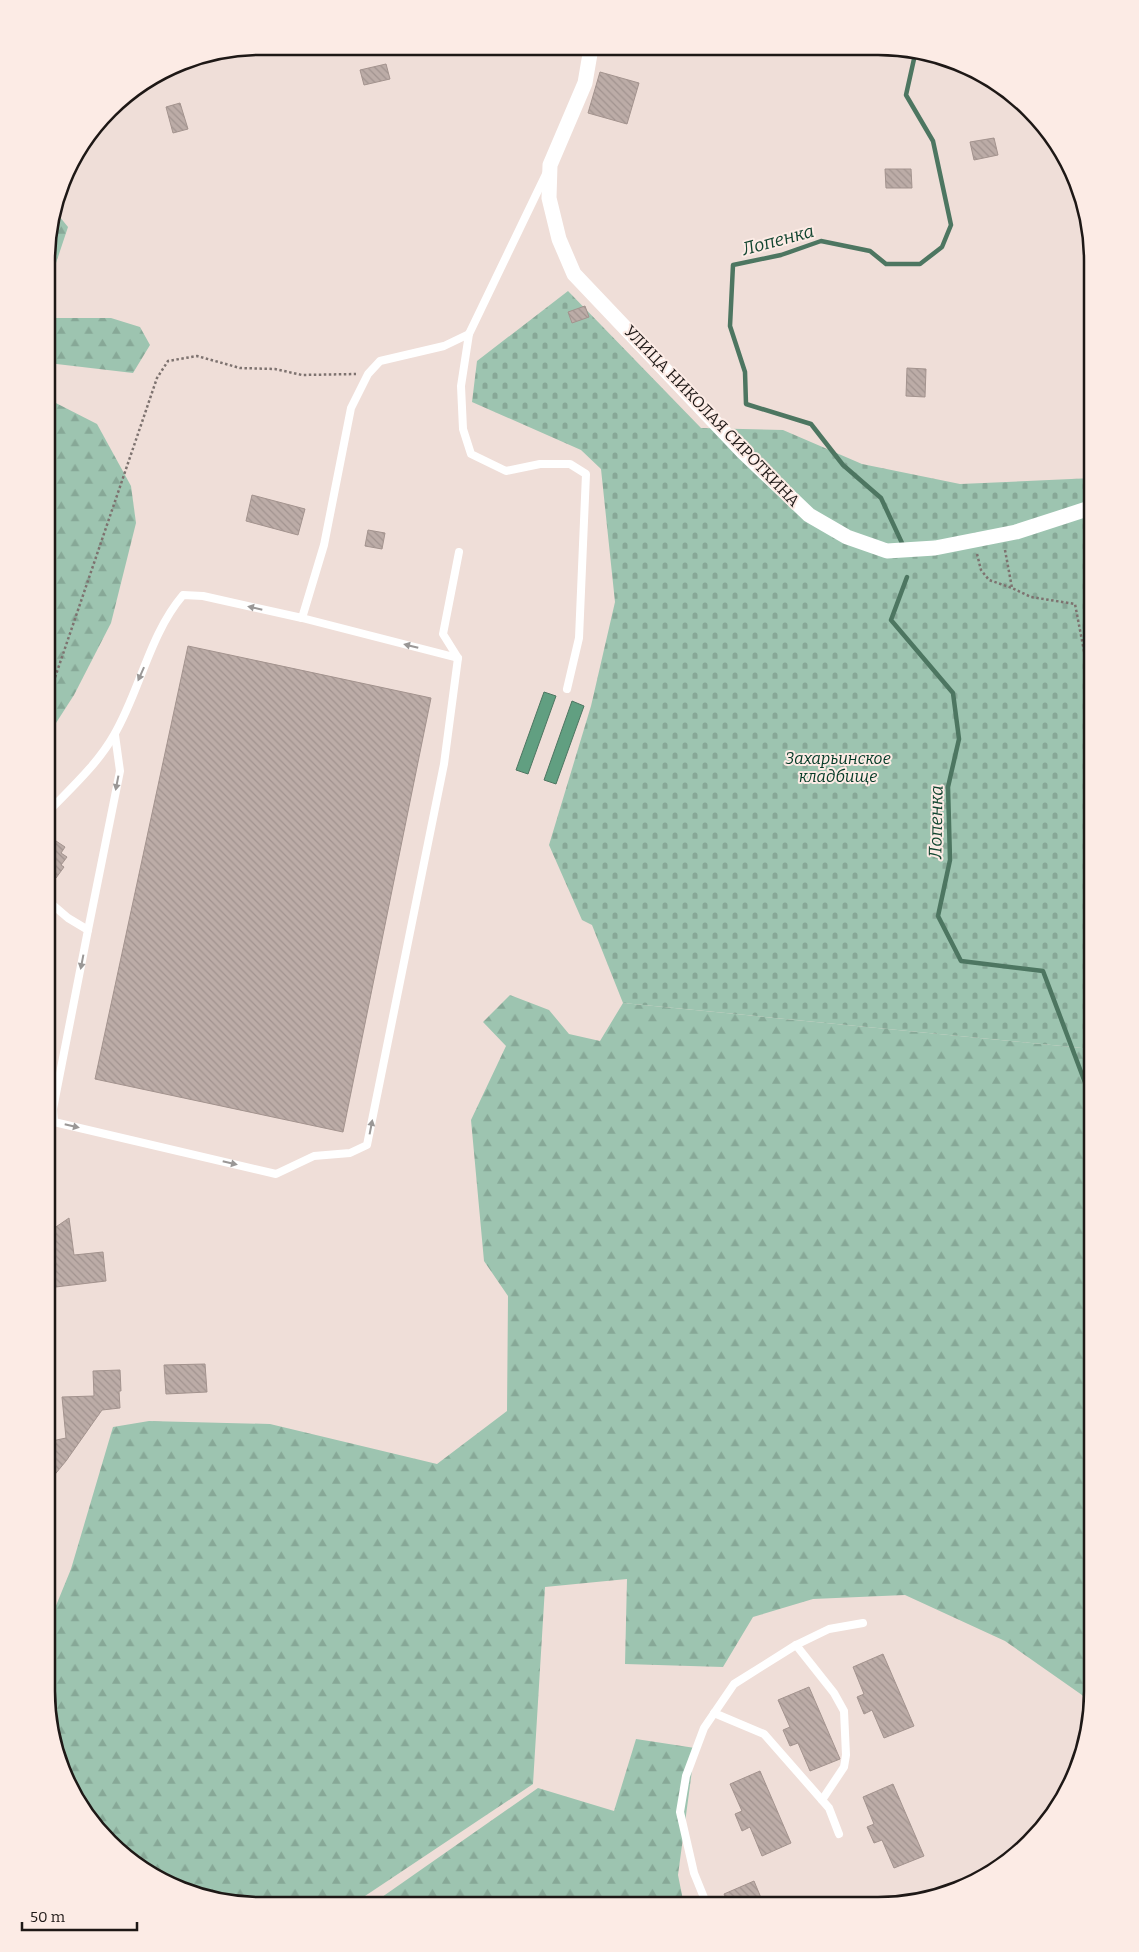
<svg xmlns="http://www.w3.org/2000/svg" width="1139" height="1952" font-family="Bitter,serif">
<defs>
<pattern id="forest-firs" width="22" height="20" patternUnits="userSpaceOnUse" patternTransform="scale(1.25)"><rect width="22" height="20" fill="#9dc4b0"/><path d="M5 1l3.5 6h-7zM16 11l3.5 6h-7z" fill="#87a897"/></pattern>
<pattern id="cemetery-stones" width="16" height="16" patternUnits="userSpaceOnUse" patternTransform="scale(1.25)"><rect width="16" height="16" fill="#9dc4b0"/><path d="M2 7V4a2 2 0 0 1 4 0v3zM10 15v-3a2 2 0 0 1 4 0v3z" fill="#87a897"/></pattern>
<pattern id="building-back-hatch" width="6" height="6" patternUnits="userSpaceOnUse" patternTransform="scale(1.25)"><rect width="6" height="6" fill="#bcaca7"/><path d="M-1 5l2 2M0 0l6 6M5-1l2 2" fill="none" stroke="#a1938f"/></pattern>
</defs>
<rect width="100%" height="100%" fill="#efded8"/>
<!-- forest -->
<g fill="url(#forest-firs)">
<polygon points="55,211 68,227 48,287 48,233"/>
<polygon points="48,297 53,318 111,318 140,327 150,345 133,373 48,363"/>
<polygon points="48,399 97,424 131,486 136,523 111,623 74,695 47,737"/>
<polygon points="510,995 549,1010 569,1034 600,1041 623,1003 1092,1049 1092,1707 1082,1695 1005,1641 905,1595 813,1599 753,1617 723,1667 625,1664 627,1579 545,1587 533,1784 353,1904 233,1904 178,1889 130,1861 90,1822 58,1760 46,1691 46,1630 71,1569 113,1427 149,1421 270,1424 437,1464 507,1411 508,1296 484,1261 471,1120 506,1046 483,1022"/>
<polygon points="636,1739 695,1748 678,1875 684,1905 372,1904 538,1788 614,1811"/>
</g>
<!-- cemetery -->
<polygon fill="url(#cemetery-stones)" points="568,291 701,428 783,430 862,464 960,484 1093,478 1092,1049 623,1003 592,925 582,920 549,845 591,706 615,602 601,469 581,450 472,402 477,361"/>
<!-- water -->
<g fill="#619f81" stroke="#4d7661">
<polygon points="544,692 556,696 528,774 516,770"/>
<polygon points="572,701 584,706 556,784 544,780"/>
</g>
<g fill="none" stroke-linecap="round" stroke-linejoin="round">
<!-- stream -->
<g stroke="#4d7661" stroke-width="4.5">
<polyline points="902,543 881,498 843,465 811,424 746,404 745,372 730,326 733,265 781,255 821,241 870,251 886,264 920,264 942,247 951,225 933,141 906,95 916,50"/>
<polyline points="907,577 891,620 953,693 959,739 948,787 950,860 938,916 961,961 1043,971 1089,1093 1092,1095"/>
</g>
</g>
<!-- building -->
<g fill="url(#building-back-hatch)" stroke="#a3938e">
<polygon points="386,64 390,79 364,85 360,70"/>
<polygon points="600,72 639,83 627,124 588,113"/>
<polygon points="180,103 188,129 173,133 166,107"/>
<polygon points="994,138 998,155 974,160 970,142"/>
<polygon points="885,169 911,169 912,188 886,188"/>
<polygon points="585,306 589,317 572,323 568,312"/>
<polygon points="907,368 926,369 925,397 906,396"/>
<polygon points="252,495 305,509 298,535 246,521"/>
<polygon points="368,530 385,533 382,549 365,546"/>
<polygon points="188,646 431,698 343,1132 95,1079"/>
<polygon points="47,835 65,847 61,853 67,857 61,865 64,867 56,878 47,872"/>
<polygon points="69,1218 74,1255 103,1252 106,1281 47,1288 47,1233"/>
<polygon points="205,1364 207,1392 166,1394 164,1365"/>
<polygon points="120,1370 121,1391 119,1391 120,1408 102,1410 66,1461 47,1484 47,1442 66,1438 62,1397 94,1396 93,1371"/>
<polygon points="883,1654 914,1726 884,1738 872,1710 864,1714 857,1697 864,1694 853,1667"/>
<polygon points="809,1687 840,1759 810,1771 798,1743 790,1746 783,1730 790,1727 778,1700"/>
<polygon points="760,1771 791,1843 762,1856 750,1827 742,1831 735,1814 742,1811 730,1784"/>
<polygon points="893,1784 924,1856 894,1868 882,1840 874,1843 867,1827 874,1824 863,1797"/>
<polygon points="754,1881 764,1905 729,1905 724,1894"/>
</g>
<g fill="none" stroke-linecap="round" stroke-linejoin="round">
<!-- path -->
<g stroke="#7d726f" stroke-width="2.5" stroke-dasharray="2.5 2.5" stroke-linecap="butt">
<polyline points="1005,550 1012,588"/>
<polyline points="977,554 981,570 989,580 1012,588 1031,597 1075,604 1093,698"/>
<polyline points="47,701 157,378 168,361 197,356 240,368 275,369 302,375 356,374"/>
</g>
<!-- lane -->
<g stroke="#fff" stroke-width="8">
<polyline points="469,334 461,386 463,429 471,454 506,471 540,464 570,464 586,474 579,638 567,689"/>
<polyline points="302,618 324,545 351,408 368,374 380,361 444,346 469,334 546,174"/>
<path d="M47,813C70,789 97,765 114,735C140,691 149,635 183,595L203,596L302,618L458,658"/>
<polyline points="47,900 68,918 88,930 53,1109 54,1122 276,1174 314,1156 350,1153 367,1145 444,764 458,658 443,634 459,552"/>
<polyline points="88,930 120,771 115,735"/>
<polyline points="796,1645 834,1693 844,1711 846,1755 844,1767 822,1800"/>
<polyline points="714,1713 764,1734 829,1808 839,1834"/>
<polyline points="707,1905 694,1873 680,1812 686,1776 704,1728 734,1684 796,1645 829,1629 863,1623"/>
</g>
<!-- street -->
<polyline stroke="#fff" stroke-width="15" points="591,48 585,83 550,165 549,198 559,239 574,274 743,452 809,515 847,537 887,551 935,548 1016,532 1093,507"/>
</g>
<!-- one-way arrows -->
<defs><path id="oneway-solid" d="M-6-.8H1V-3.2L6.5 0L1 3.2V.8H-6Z" transform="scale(1.25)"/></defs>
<g fill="#9a9796">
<use href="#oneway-solid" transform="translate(255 608) rotate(-167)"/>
<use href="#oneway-solid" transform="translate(411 646) rotate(-166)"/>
<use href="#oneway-solid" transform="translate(141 674) rotate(114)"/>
<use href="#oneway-solid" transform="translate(117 783) rotate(101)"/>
<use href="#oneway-solid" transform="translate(82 962) rotate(101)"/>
<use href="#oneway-solid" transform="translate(72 1126) rotate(13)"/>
<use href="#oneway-solid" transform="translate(371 1127) rotate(-79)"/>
<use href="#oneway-solid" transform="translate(230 1163) rotate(13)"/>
</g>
<g text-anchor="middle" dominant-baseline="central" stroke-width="4" stroke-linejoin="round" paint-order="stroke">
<!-- street labels -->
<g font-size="16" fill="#1e1816" stroke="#fcebe5">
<text transform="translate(712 416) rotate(46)">УЛИЦА НИКОЛАЯ СИРОТКИНА</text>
</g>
<!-- park labels -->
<g font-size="16" font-style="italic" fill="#023925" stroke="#fcebe5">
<text x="838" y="758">Захарьинское<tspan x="838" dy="18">кладбище</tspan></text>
</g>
<!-- water labels -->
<g font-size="18" font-style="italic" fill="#124530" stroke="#fcebe5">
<text transform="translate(778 240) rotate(-15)">Лопенка</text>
<text transform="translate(936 822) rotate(-89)">Лопенка</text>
</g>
</g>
<!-- crop -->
<path d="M0 0H1139V1952H0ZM261 55H878A206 206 0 0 1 1084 261V1691A206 206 0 0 1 878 1897H261A206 206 0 0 1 55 1691V261A206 206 0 0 1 261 55Z" fill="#fcebe5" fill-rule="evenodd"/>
<path fill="none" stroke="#1e1816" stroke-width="2.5" d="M261 55H878A206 206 0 0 1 1084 261V1691A206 206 0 0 1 878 1897H261A206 206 0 0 1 55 1691V261A206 206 0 0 1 261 55Z"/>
<!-- scale -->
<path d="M22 1922v8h115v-8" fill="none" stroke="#1e1816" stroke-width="2.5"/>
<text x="30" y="1922" font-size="15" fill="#1e1816" stroke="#fcebe5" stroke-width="4" paint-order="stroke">50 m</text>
</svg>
